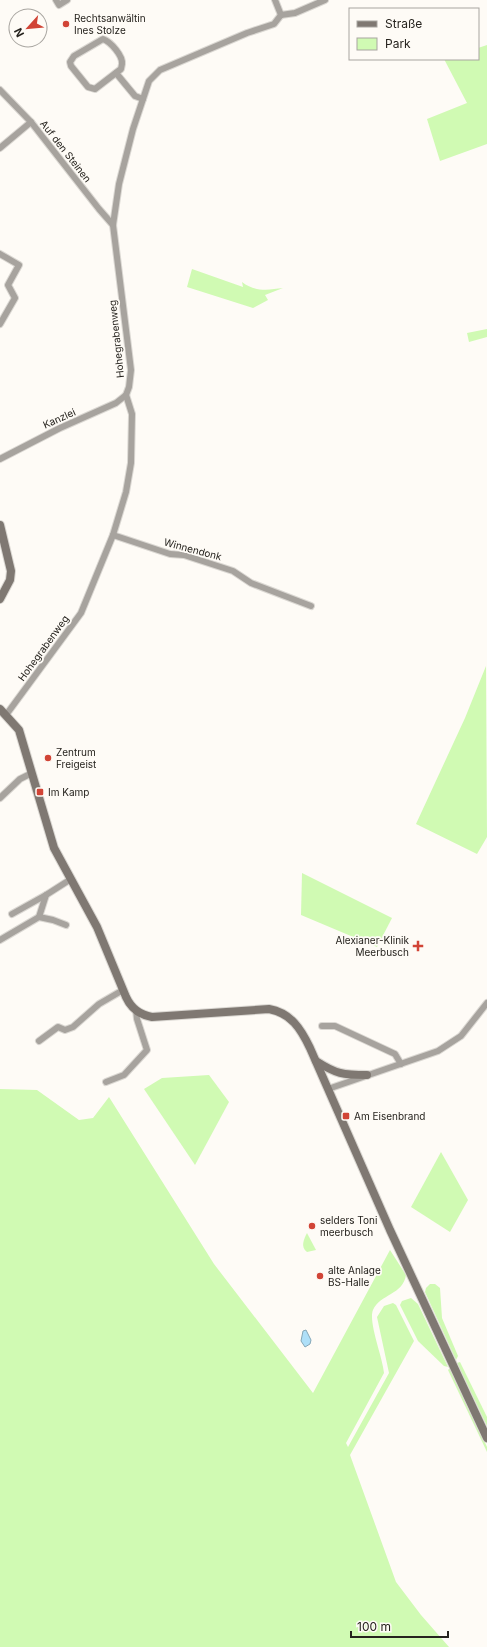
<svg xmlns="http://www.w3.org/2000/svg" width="487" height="1647" font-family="Inter,sans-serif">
<rect width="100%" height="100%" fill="#fefbf6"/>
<!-- green -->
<g fill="#d0fab3">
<polygon points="487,45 487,144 440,161 427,119 467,103 444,59 478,59 478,48"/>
<path d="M192,269L243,287L242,282C255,292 268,290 283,288L265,295L268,300L253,308L187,287Z"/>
<polygon points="487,329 487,337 469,342 467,333"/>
<polygon points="486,666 487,837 477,854 416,824 465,718"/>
<polygon points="302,873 392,918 377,947 301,915"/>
<polygon points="209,1075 229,1102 195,1165 144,1089 162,1078"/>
<path d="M0,1089L37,1090L79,1120L93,1118L109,1097L214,1264L313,1393L390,1250L406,1275C403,1295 380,1294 373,1310C368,1322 383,1358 384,1373L346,1443L348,1447L389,1373L377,1317L384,1306L393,1303L396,1305L414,1341L350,1455L396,1582L421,1615L449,1647H0Z"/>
<polygon points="441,1152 468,1200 450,1232 411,1207"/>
<path d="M307,1233L316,1250L307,1252C300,1247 304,1239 307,1233Z"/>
<polygon points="430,1284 435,1284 440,1288 442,1318 458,1356 456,1360 425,1292 426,1288"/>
<polygon points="411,1298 418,1304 448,1367 444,1366 418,1341 400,1305 402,1301"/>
<polygon points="460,1362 487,1417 487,1426 457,1363"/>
<polygon points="450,1368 487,1447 487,1452 448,1370"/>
</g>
<!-- water -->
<polygon fill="#aedff8" stroke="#85a7b7" points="306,1330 311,1340 310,1344 305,1347 301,1341 303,1331"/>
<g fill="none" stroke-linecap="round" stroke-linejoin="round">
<!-- street casing -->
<g stroke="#dbd8d3" stroke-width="8">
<g id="street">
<polyline points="56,0 59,5 67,0"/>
<polyline points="275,0 281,15"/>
<polyline points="281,15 295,13 325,0"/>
<path d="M103,39C111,42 123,56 122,64L121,69L95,89L88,87L71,66L70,62L74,56Z"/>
<polyline points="116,73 135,96 143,99"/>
<polyline points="0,90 31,122 99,209 113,225"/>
<polyline points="0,148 31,122"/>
<polyline points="0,254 19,265 8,285 15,298 0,324"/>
<polyline points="0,459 60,428 116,403 126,395"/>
<polyline points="113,535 170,554 184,555 233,571 251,583 311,606"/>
<polyline points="6,715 81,613 113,535 126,492 131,463 132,414 126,395 129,387 131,370 113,225 119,184 133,129 149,81 160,70 247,33 274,24 281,15"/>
<polyline points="0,798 20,779 32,773"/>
<polyline points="12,914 46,895"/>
<polyline points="39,917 46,895 71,879"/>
<polyline points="0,940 39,917 53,920 66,925"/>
<polyline points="322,1026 335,1026 395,1054 401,1064"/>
<polyline points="39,1041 58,1027 65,1030 73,1027 99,1004 123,990"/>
<polyline points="106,1082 124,1075 147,1050 137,1019 136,1010"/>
<polyline points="328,1089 438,1051 461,1036 487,1003"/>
</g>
</g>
<!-- secondary casing -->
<g stroke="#dbd8d3" stroke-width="10">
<g id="secondary">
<polyline points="0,525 11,571 10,580 0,599"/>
<path d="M0,709L19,730L54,848L97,927L126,997C131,1008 140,1015 152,1017L269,1009C291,1013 301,1029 310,1048L390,1230L487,1438"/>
<path d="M316,1061C336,1074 343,1075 367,1075"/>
</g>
</g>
<!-- street -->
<use href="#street" stroke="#a7a39e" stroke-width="6"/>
<!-- secondary -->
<use href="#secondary" stroke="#7f7872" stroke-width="8"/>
</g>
<!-- markers -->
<g fill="#d14436" stroke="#fefbf6" stroke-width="1.5">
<circle cx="66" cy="24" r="4"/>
<circle cx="48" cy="758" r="4"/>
<rect x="36" y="788" width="8" height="8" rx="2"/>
<path d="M416 940h4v4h4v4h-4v4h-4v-4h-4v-4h4z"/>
<rect x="342" y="1112" width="8" height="8" rx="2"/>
<circle cx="312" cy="1226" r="4"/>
<circle cx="320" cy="1276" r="4"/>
</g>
<g text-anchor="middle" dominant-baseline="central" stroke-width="3.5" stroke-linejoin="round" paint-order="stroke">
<!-- poi labels -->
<g font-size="10" fill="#26231e" stroke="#fefbf6" text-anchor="start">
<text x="74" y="18">Rechtsanwältin<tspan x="74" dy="12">Ines Stolze</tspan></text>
<text x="56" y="752">Zentrum<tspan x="56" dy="12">Freigeist</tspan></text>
<text x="48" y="792">Im Kamp</text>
<text x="409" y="940" text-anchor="end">Alexianer-Klinik<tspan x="409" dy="12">Meerbusch</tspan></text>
<text x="354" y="1116">Am Eisenbrand</text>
<text x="320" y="1220">selders Toni<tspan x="320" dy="12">meerbusch</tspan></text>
<text x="328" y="1270">alte Anlage<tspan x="328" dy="12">BS-Halle</tspan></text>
</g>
<!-- street labels -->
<g font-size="10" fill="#26231e" stroke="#fefbf6">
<text transform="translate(66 151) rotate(52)">Auf den Steinen</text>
<text transform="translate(116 339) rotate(-96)">Hohegrabenweg</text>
<text transform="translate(59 418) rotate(-24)">Kanzlei</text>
<text transform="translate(193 549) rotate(15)">Winnendonk</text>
<text transform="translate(43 648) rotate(-54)">Hohegrabenweg</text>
</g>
</g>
<!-- legend -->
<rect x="349" y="8" width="130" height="52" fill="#fefbf6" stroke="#a8a5a0"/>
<rect x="357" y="21" width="20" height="6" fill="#7f7872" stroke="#a8a5a0"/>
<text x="385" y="28" font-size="12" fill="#26231e">Straße</text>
<rect x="357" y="38" width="20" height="12" fill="#d0fab3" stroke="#a8a5a0"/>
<text x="385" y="48" font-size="12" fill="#26231e">Park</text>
<!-- north arrow -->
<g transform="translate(28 28) rotate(243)"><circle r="19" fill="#fefbf6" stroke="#a8a5a0"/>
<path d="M0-3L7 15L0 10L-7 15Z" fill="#d14436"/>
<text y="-6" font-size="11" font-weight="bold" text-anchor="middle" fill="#26231e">N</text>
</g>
<!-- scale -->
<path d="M351 1631v6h97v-6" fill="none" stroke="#26231e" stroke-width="2"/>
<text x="357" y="1631" font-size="12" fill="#26231e" stroke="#fefbf6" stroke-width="3" paint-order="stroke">100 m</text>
</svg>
